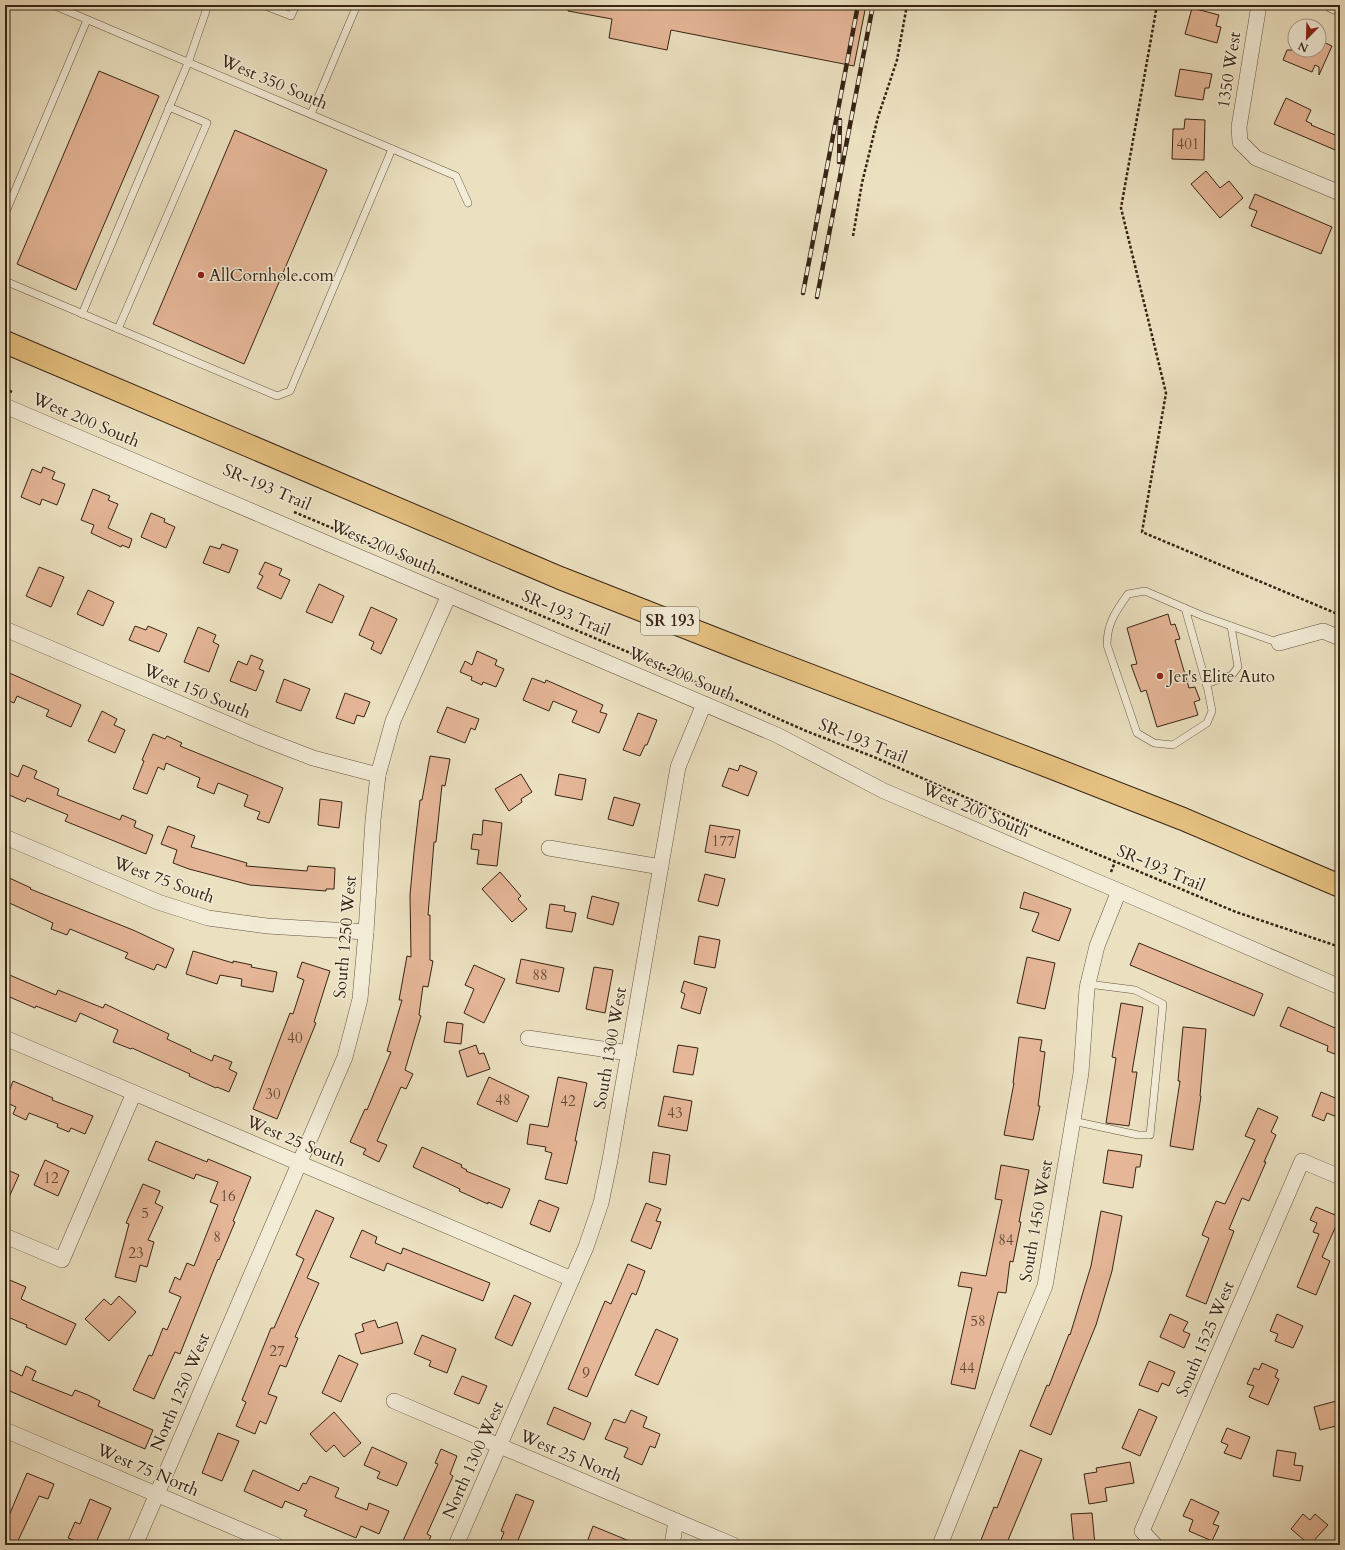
<svg xmlns="http://www.w3.org/2000/svg" width="1345" height="1550" font-family="Cardo,serif">
<rect width="100%" height="100%" fill="#ebe0c0"/>
<filter id="stains"><feTurbulence type="fractalNoise" baseFrequency=".005" numOctaves="4"/><feColorMatrix values="0 0 0 0 .2 0 0 0 0 .09 0 0 0 0 .02 0 0 0 .5 -.17"/></filter>
<radialGradient id="worn" r=".72"><stop offset=".6" stop-color="#630" stop-opacity="0"/><stop offset="1" stop-color="#630" stop-opacity=".3"/></radialGradient>
<!-- building -->
<g fill="#e5b697" stroke="#372414">
<polygon points="569,5 866,5 854,66 671,30 667,50 609,38 612,19 568,11"/>
<polygon points="1192,8 1219,15 1216,26 1221,27 1217,43 1185,34"/>
<polygon points="1319,40 1332,46 1319,75 1319,67 1315,65 1312,72 1283,60 1287,50 1319,50"/>
<polygon points="1180,69 1212,74 1209,88 1205,88 1203,100 1175,96"/>
<polygon points="99,71 159,96 76,290 17,264"/>
<polygon points="1286,98 1311,110 1306,121 1312,124 1311,125 1340,137 1340,152 1274,124"/>
<polygon points="1185,119 1205,120 1204,160 1172,159 1173,129 1184,129"/>
<polygon points="235,130 327,170 244,364 153,324"/>
<polygon points="1206,171 1220,188 1229,181 1243,198 1220,218 1191,184"/>
<polygon points="1255,194 1332,227 1321,254 1251,226 1257,211 1249,208"/>
<polygon points="43,467 55,472 52,479 65,484 57,505 42,499 40,505 21,497 32,469 41,473"/>
<polygon points="93,489 110,496 108,500 118,504 108,528 132,539 129,548 122,545 121,547 91,533 94,525 81,520"/>
<polygon points="151,513 165,519 164,522 175,527 166,548 141,537"/>
<polygon points="222,544 238,550 229,573 203,563 210,546 220,549"/>
<polygon points="265,562 282,569 279,575 290,580 281,599 257,588 263,576 259,574"/>
<polygon points="39,567 64,577 51,607 26,596"/>
<polygon points="319,584 344,596 332,623 306,612"/>
<polygon points="88,590 114,602 103,626 77,614"/>
<polygon points="371,607 397,619 381,654 371,649 374,642 359,635"/>
<polygon points="1168,614 1171,625 1175,624 1180,639 1175,640 1189,688 1195,687 1200,700 1194,702 1198,715 1157,727 1146,690 1141,692 1131,665 1137,664 1127,628"/>
<polygon points="135,626 146,630 148,626 167,634 159,652 129,640"/>
<polygon points="198,627 216,635 213,642 219,645 209,672 184,662"/>
<polygon points="477,651 497,660 495,665 504,669 496,687 483,682 482,685 471,680 472,677 460,672 465,661 472,665"/>
<polygon points="251,655 263,660 259,669 264,671 256,691 230,681 238,661 247,665"/>
<polygon points="5,671 81,705 71,727 46,716 49,710 17,696 14,703 5,699"/>
<polygon points="532,678 545,683 546,680 603,705 600,712 607,714 599,733 572,722 577,711 553,701 549,711 523,700"/>
<polygon points="284,679 310,689 301,711 276,702"/>
<polygon points="345,693 370,702 364,717 357,715 354,724 336,718"/>
<polygon points="447,707 479,719 475,730 471,728 465,743 437,732"/>
<polygon points="102,711 117,719 114,725 125,730 115,753 88,741"/>
<polygon points="638,713 657,720 647,745 645,745 640,756 623,750"/>
<polygon points="153,734 165,739 167,736 182,743 180,746 283,788 269,823 257,819 260,812 244,806 248,795 218,783 214,794 197,787 200,778 166,763 164,770 158,767 147,794 133,789 144,761 142,760"/>
<polygon points="430,756 450,759 445,786 442,785 436,842 434,842 428,915 430,915 430,960 433,961 428,987 423,986 419,1015 421,1016 405,1070 413,1074 406,1089 401,1087 377,1141 387,1145 379,1162 363,1154 366,1149 350,1142 365,1109 367,1110 391,1052 387,1051 402,1000 399,1000 407,956 411,957 410,895 414,852 420,800 422,800"/>
<polygon points="23,765 37,771 34,778 59,789 57,795 120,820 122,815 136,821 134,827 153,835 146,854 65,821 68,815 27,798 25,802 5,793 5,771 18,777"/>
<polygon points="740,765 757,772 748,796 722,786 729,768 738,771"/>
<polygon points="521,774 532,792 521,799 522,802 509,811 495,789"/>
<polygon points="559,774 586,779 582,800 555,795"/>
<polygon points="614,797 640,804 633,826 608,819"/>
<polygon points="320,799 342,802 339,828 318,825"/>
<polygon points="483,820 502,823 497,866 477,864 479,850 471,849 473,834 482,835"/>
<polygon points="710,825 740,830 735,858 705,852"/>
<polygon points="168,826 195,836 191,847 247,863 246,866 307,871 308,866 335,868 334,889 326,889 326,891 250,885 189,869 173,863 177,850 161,844"/>
<polygon points="500,872 521,896 518,899 527,909 512,922 482,889"/>
<polygon points="705,874 725,879 718,906 698,901"/>
<polygon points="5,876 31,888 30,889 133,930 174,949 166,968 157,964 154,970 125,958 128,953 70,929 67,935 51,929 53,923 5,901"/>
<polygon points="1024,892 1071,909 1059,941 1032,931 1039,913 1020,908"/>
<polygon points="592,896 619,903 613,925 587,918"/>
<polygon points="550,904 565,906 564,911 576,913 572,932 546,928"/>
<polygon points="699,936 720,940 715,968 694,964"/>
<polygon points="1139,943 1263,994 1254,1016 1130,965"/>
<polygon points="193,951 233,963 233,961 252,965 251,967 277,972 273,992 241,986 242,979 220,975 217,984 186,974"/>
<polygon points="1027,957 1055,963 1045,1009 1017,1003"/>
<polygon points="521,959 564,968 559,992 516,983"/>
<polygon points="302,962 330,971 314,1022 316,1023 277,1119 253,1109 290,1013 293,1014 304,980 297,977"/>
<polygon points="474,965 505,979 484,1023 464,1013 474,989 465,985"/>
<polygon points="594,967 613,970 605,1013 586,1009"/>
<polygon points="5,973 56,995 58,990 103,1008 105,1004 169,1034 167,1039 191,1050 190,1051 212,1061 214,1055 232,1062 229,1069 237,1073 229,1092 217,1087 216,1088 189,1076 190,1074 132,1048 131,1049 113,1042 118,1030 80,1013 76,1022 36,1006 35,1008 5,995"/>
<polygon points="684,981 707,988 700,1014 681,1008 685,994 681,992"/>
<polygon points="1121,1003 1143,1007 1132,1072 1137,1072 1129,1126 1106,1123 1116,1058 1112,1057"/>
<polygon points="1288,1007 1335,1028 1340,1019 1340,1056 1327,1051 1328,1046 1280,1026"/>
<polygon points="447,1022 463,1024 461,1044 444,1042"/>
<polygon points="1183,1027 1206,1029 1200,1096 1201,1096 1193,1150 1170,1146 1180,1081 1178,1081"/>
<polygon points="1019,1037 1042,1040 1040,1051 1045,1052 1038,1106 1040,1106 1033,1140 1004,1135 1014,1083 1013,1083"/>
<polygon points="476,1045 479,1054 484,1053 490,1069 467,1077 459,1051"/>
<polygon points="678,1045 698,1048 693,1075 673,1072"/>
<polygon points="489,1077 529,1096 517,1122 477,1104"/>
<polygon points="558,1077 587,1083 575,1141 577,1141 567,1184 545,1179 552,1153 545,1151 546,1147 527,1144 530,1124 548,1127"/>
<polygon points="13,1081 53,1098 52,1100 93,1116 85,1134 71,1128 69,1132 57,1127 58,1124 29,1113 26,1120 13,1114 16,1107 5,1102"/>
<polygon points="1321,1092 1340,1100 1340,1109 1337,1117 1327,1113 1324,1121 1312,1116"/>
<polygon points="664,1096 692,1101 687,1131 658,1126"/>
<polygon points="1258,1108 1278,1117 1271,1132 1276,1135 1264,1162 1266,1162 1249,1201 1242,1198 1229,1229 1234,1231 1206,1304 1186,1296 1209,1238 1202,1235 1216,1201 1225,1204 1255,1140 1245,1136"/>
<polygon points="156,1141 207,1162 208,1159 251,1177 233,1221 235,1222 219,1260 218,1259 180,1354 175,1352 154,1399 133,1390 149,1355 152,1356 163,1328 167,1330 181,1297 169,1292 175,1277 180,1280 187,1263 194,1266 218,1205 210,1202 218,1182 196,1174 194,1179 148,1160"/>
<polygon points="422,1147 462,1165 461,1167 467,1170 466,1171 510,1189 502,1208 488,1202 488,1204 459,1191 460,1189 413,1167"/>
<polygon points="1108,1150 1142,1155 1140,1167 1136,1167 1133,1188 1103,1183"/>
<polygon points="653,1152 670,1155 666,1185 649,1182"/>
<polygon points="45,1160 69,1171 58,1196 34,1185"/>
<polygon points="1001,1165 1029,1170 1019,1222 1021,1222 1013,1262 1010,1261 1006,1293 998,1292 975,1389 951,1384 972,1288 958,1286 961,1272 986,1276 1002,1200 995,1199"/>
<polygon points="5,1169 19,1175 5,1206"/>
<polygon points="143,1184 160,1191 155,1203 163,1207 148,1240 154,1242 147,1267 140,1265 136,1282 115,1277 129,1224 126,1223"/>
<polygon points="539,1200 559,1208 550,1232 530,1224"/>
<polygon points="646,1203 661,1209 656,1221 661,1222 651,1249 631,1241"/>
<polygon points="1316,1207 1340,1217 1322,1257 1330,1261 1316,1295 1297,1287 1319,1234 1313,1232 1317,1223 1310,1220"/>
<polygon points="316,1210 334,1218 307,1278 319,1283 295,1337 298,1338 286,1367 280,1365 268,1394 277,1397 266,1424 260,1421 255,1434 236,1426 246,1402 242,1400 271,1328 274,1328 304,1259 296,1255"/>
<polygon points="1101,1211 1122,1216 1112,1271 1096,1325 1051,1435 1030,1426 1047,1385 1049,1386 1069,1334 1070,1335 1091,1266"/>
<polygon points="362,1230 377,1237 375,1243 401,1254 403,1248 490,1283 483,1301 387,1263 384,1271 350,1257"/>
<polygon points="628,1264 645,1271 636,1295 632,1293 587,1397 568,1389 605,1301 611,1304"/>
<polygon points="5,1278 26,1287 21,1299 76,1324 66,1345 26,1327 27,1325 5,1316"/>
<polygon points="514,1295 531,1303 512,1346 495,1338"/>
<polygon points="119,1296 136,1312 109,1341 85,1319 104,1299 111,1305"/>
<polygon points="1170,1314 1188,1322 1183,1331 1190,1334 1184,1348 1160,1337"/>
<polygon points="1277,1314 1303,1326 1293,1348 1275,1341 1278,1334 1270,1331"/>
<polygon points="375,1320 378,1328 397,1322 403,1343 361,1354 355,1334 364,1331 362,1324"/>
<polygon points="656,1329 678,1339 658,1385 635,1375"/>
<polygon points="422,1335 456,1349 447,1373 429,1366 431,1361 414,1354"/>
<polygon points="339,1355 358,1364 341,1402 322,1393"/>
<polygon points="1149,1361 1175,1372 1169,1386 1162,1383 1158,1392 1139,1385"/>
<polygon points="1262,1363 1278,1370 1275,1377 1279,1379 1268,1405 1249,1397 1254,1386 1247,1384 1254,1368 1259,1370"/>
<polygon points="26,1366 36,1371 32,1380 72,1396 75,1390 88,1395 100,1401 98,1406 153,1430 145,1449 5,1389 5,1381 10,1370 22,1376"/>
<polygon points="462,1376 487,1386 479,1404 454,1394"/>
<polygon points="1340,1400 1340,1425 1320,1430 1314,1407"/>
<polygon points="554,1407 591,1423 584,1440 547,1424"/>
<polygon points="1139,1409 1157,1417 1140,1456 1122,1448"/>
<polygon points="631,1410 647,1417 643,1427 660,1434 655,1448 650,1446 642,1465 624,1457 628,1448 605,1439 614,1419 625,1423"/>
<polygon points="334,1412 361,1443 344,1457 334,1445 326,1452 310,1434"/>
<polygon points="1227,1428 1250,1437 1241,1459 1224,1453 1228,1445 1221,1442"/>
<polygon points="218,1433 239,1441 222,1481 202,1473"/>
<polygon points="372,1447 407,1463 397,1486 377,1478 380,1472 364,1465"/>
<polygon points="441,1449 457,1456 450,1474 453,1476 427,1534 431,1536 427,1545 401,1545 438,1464 435,1463"/>
<polygon points="1020,1450 1042,1459 1006,1545 979,1545 994,1507 997,1508"/>
<polygon points="1277,1450 1296,1453 1294,1465 1303,1466 1300,1481 1273,1476"/>
<polygon points="1130,1462 1134,1483 1105,1488 1107,1501 1089,1504 1084,1474 1097,1472 1096,1468"/>
<polygon points="253,1470 299,1491 303,1483 306,1484 310,1476 339,1488 335,1497 367,1510 369,1503 389,1511 379,1534 361,1526 356,1538 304,1516 307,1510 285,1501 282,1508 244,1491"/>
<polygon points="27,1473 54,1484 48,1499 39,1496 16,1545 5,1545 5,1525"/>
<polygon points="516,1494 534,1501 516,1545 499,1545 504,1532 501,1531"/>
<polygon points="90,1499 111,1508 95,1545 85,1545 68,1538 75,1522 80,1524"/>
<polygon points="1191,1499 1219,1512 1213,1524 1219,1526 1212,1541 1189,1531 1193,1520 1183,1516"/>
<polygon points="1092,1513 1095,1545 1074,1545 1071,1514"/>
<polygon points="1303,1514 1310,1520 1315,1514 1328,1525 1310,1545 1291,1529"/>
<polygon points="593,1526 639,1545 586,1545"/>
</g>
<g fill="none" stroke-linecap="round" stroke-linejoin="round">
<!-- service casing -->
<g stroke="#64533f" stroke-width="8">
<g id="service">
<polyline points="53,5 456,176 468,203"/>
<polyline points="263,5 291,16 296,5"/>
<polyline points="311,114 357,5"/>
<polyline points="5,214 87,20"/>
<polyline points="5,281 277,396 290,391 392,149"/>
<polyline points="82,314 188,63 208,5"/>
<polyline points="118,329 207,123 169,107"/>
<path d="M1185,608L1208,690L1212,711L1207,723L1173,745L1154,743L1137,733L1107,645C1107,623 1116,611 1128,594L1145,591L1203,616L1279,643"/>
<polyline points="1206,684 1232,675 1238,667 1231,626"/>
<polyline points="1073,1121 1138,1135 1150,1135 1163,1004 1135,990 1088,984"/>
</g>
</g>
<!-- minor casing -->
<g stroke="#64533f" stroke-width="16">
<g id="minor">
<polyline points="1259,5 1239,127 1240,142 1256,158 1340,193"/>
<polyline points="1332,5 1340,8"/>
<polyline points="5,406 777,735 884,791 1119,891 1340,987"/>
<polyline points="5,629 261,738 313,758 378,775"/>
<polyline points="1279,643 1323,631 1340,638"/>
<polyline points="5,837 158,902 208,918 267,926 366,932"/>
<polyline points="549,848 661,867"/>
<polyline points="5,1038 572,1279"/>
<polyline points="528,1038 629,1053"/>
<polyline points="5,1236 62,1260 134,1093"/>
<polyline points="394,1401 733,1545"/>
<polyline points="5,1430 276,1545"/>
<polyline points="135,1545 345,1057 360,999 366,932 373,820 378,775 393,721 449,595"/>
<polyline points="456,1545 586,1247 601,1203 610,1160 678,767 704,704"/>
<polyline points="672,1545 676,1521"/>
<polyline points="940,1545 1015,1357 1045,1286 1081,1073 1087,988 1097,946 1119,891"/>
<polyline points="1155,1545 1142,1531 1302,1161 1340,1177"/>
</g>
</g>
<!-- primary casing -->
<g stroke="#372414" stroke-width="24">
<polyline id="primary" points="5,342 560,578 746,651 1050,767 1183,819 1340,886"/>
</g>
<!-- path -->
<g stroke="#372414" stroke-width="2.5" stroke-dasharray="3 2" stroke-linecap="butt">
<polyline points="1157,5 1121,208 1166,393 1142,532 1340,615"/>
<polyline points="853,236 862,183 878,117 897,60 907,5"/>
<polyline points="5,389 12,392"/>
<polyline points="294,512 628,652 806,731 874,757 1049,834 1236,912 1340,947"/>
<polyline points="1111,872 1115,862"/>
</g>
<!-- service -->
<use href="#service" stroke="#f2ebd6" stroke-width="7"/>
<!-- minor -->
<use href="#minor" stroke="#f2ebd6" stroke-width="15"/>
<!-- primary -->
<use href="#primary" stroke="#e6c080" stroke-width="22"/>
<!-- rail casing -->
<g stroke="#372414" stroke-width="4.5">
<g id="rail">
<polyline points="839,162 840,120"/>
<polyline points="803,293 858,5"/>
<polyline points="817,297 873,5"/>
</g>
</g>
<!-- rail -->
<use href="#rail" stroke="#f2ebd6" stroke-width="3" stroke-dasharray="9" stroke-linecap="butt"/>
</g>
<!-- markers -->
<g fill="#8f2418" stroke="#f2ebd6" stroke-width="1.5">
<circle cx="201" cy="275" r="4"/>
<circle cx="1160" cy="676" r="4"/>
</g>
<g text-anchor="middle" dominant-baseline="central" stroke-width="3" stroke-linejoin="round" paint-order="stroke">
<!-- number labels -->
<g font-size="15" fill="#624835">
<text x="1188" y="144">401</text>
<text x="723" y="841">177</text>
<text x="540" y="975">88</text>
<text x="295" y="1038">40</text>
<text x="273" y="1094">30</text>
<text x="503" y="1100">48</text>
<text x="568" y="1101">42</text>
<text x="675" y="1113">43</text>
<text x="51" y="1178">12</text>
<text x="228" y="1196">16</text>
<text x="145" y="1213">5</text>
<text x="217" y="1237">8</text>
<text x="1006" y="1240">84</text>
<text x="136" y="1253">23</text>
<text x="978" y="1321">58</text>
<text x="277" y="1351">27</text>
<text x="967" y="1368">44</text>
<text x="586" y="1373">9</text>
</g>
<!-- shield labels -->
<rect fill="#f2ebd6" stroke="#6f604e" stroke-width="1" x="641" y="607" width="58" height="28" rx="3"/>
<g font-size="16" font-weight="bold" fill="#372414">
<text x="670" y="621">SR 193</text>
</g>
<!-- street labels -->
<g font-size="17" fill="#372414" stroke="#f2ebd6">
<text transform="translate(1229 70) rotate(-81)">1350 West</text>
<text transform="translate(274 82) rotate(23)">West 350 South</text>
<text transform="translate(86 420) rotate(23)">West 200 South</text>
<text transform="translate(267 487) rotate(23)">SR-193 Trail</text>
<text transform="translate(384 547) rotate(23)">West 200 South</text>
<text transform="translate(566 613) rotate(23)">SR-193 Trail</text>
<text transform="translate(682 674) rotate(23)">West 200 South</text>
<text transform="translate(197 691) rotate(23)">West 150 South</text>
<text transform="translate(863 741) rotate(22)">SR-193 Trail</text>
<text transform="translate(976 810) rotate(23)">West 200 South</text>
<text transform="translate(1161 868) rotate(23)">SR-193 Trail</text>
<text transform="translate(164 880) rotate(20)">West 75 South</text>
<text transform="translate(345 937) rotate(-85)">South 1250 West</text>
<text transform="translate(610 1048) rotate(-80)">South 1300 West</text>
<text transform="translate(296 1141) rotate(23)">West 25 South</text>
<text transform="translate(1036 1221) rotate(-80)">South 1450 West</text>
<text transform="translate(1205 1339) rotate(-67)">South 1525 West</text>
<text transform="translate(180 1392) rotate(-67)">North 1250 West</text>
<text transform="translate(571 1456) rotate(23)">West 25 North</text>
<text transform="translate(473 1460) rotate(-66)">North 1300 West</text>
<text transform="translate(148 1470) rotate(23)">West 75 North</text>
</g>
<!-- poi labels -->
<g font-size="17" fill="#372414" stroke="#f2ebd6" text-anchor="start">
<text x="209" y="275">AllCornhole.com</text>
<text x="1168" y="676">Jer's Elite Auto</text>
</g>
</g>
<!-- margin -->
<rect width="1345" height="1550" fill="none" stroke="#ebe0c0" stroke-width="20"/>
<rect x="6" y="6" width="1333" height="1538" fill="none" stroke="#372414" stroke-width="2"/>
<rect x="10" y="10" width="1325" height="1530" fill="none" stroke="#372414"/>
<!-- north arrow -->
<g transform="translate(1307 38) rotate(203)"><circle r="19" fill="#f2ebd6" stroke="#a79b88"/>
<path d="M0-3L7 15L0 10L-7 15Z" fill="#8f2418"/>
<text y="-6" font-size="11" font-weight="bold" text-anchor="middle" fill="#372414">N</text>
</g>
<rect width="100%" height="100%" filter="url(#stains)"/>
<rect width="100%" height="100%" fill="url(#worn)"/>
</svg>
